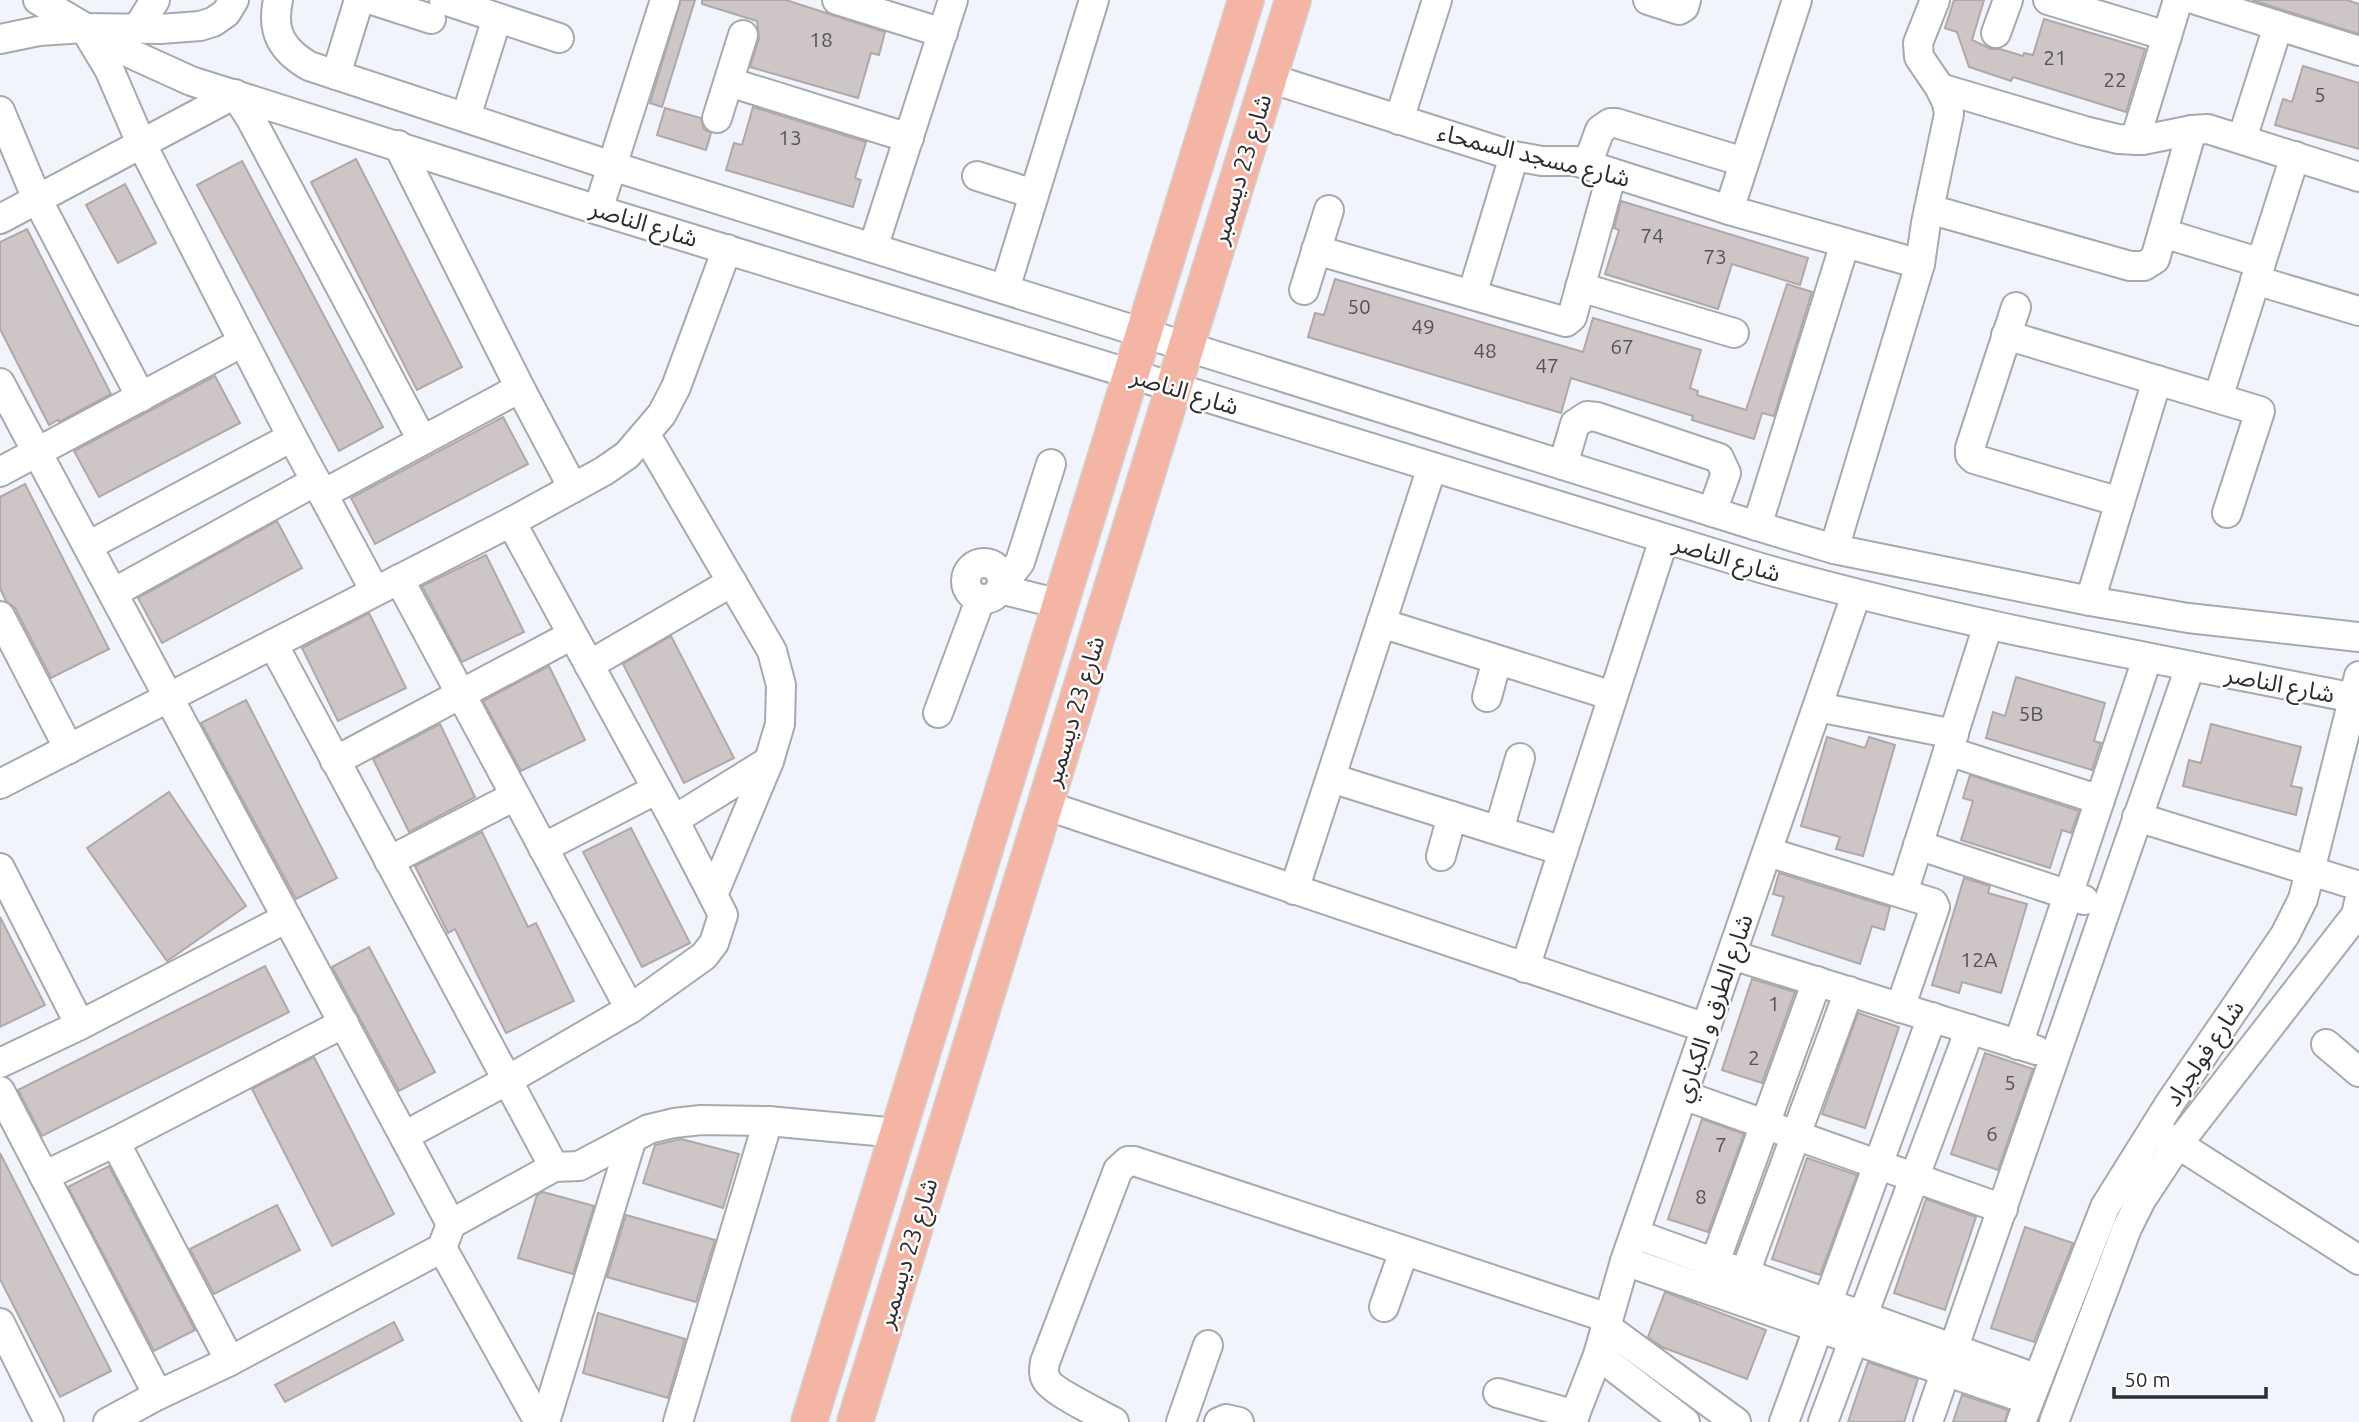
<svg xmlns="http://www.w3.org/2000/svg" width="2359" height="1422" font-family="Ubuntu,'Noto Sans Arabic',sans-serif">
<rect width="100%" height="100%" fill="#f2f4fb"/>
<!-- building -->
<g fill="#cec6c6" stroke="#b0a8a8" stroke-width="2">
<polygon points="681,0 695,0 662,107 650,103"/>
<polygon points="702,0 786,0 885,32 879,55 871,53 858,98 750,67 759,39 757,21 702,4"/>
<polygon points="1954,0 1984,0 1972,40 1991,49 2000,49 2023,56 2024,53 2033,55 2044,19 2145,49 2126,112 2013,77 2011,81 1969,67 1957,32 1945,28"/>
<polygon points="2252,0 2347,0 2359,4 2359,34"/>
<polygon points="2303,66 2359,83 2359,149 2275,125 2283,99 2292,102"/>
<polygon points="753,107 866,142 855,178 861,180 853,207 726,170 734,143 742,145"/>
<polygon points="665,108 701,118 704,129 711,133 706,150 657,135"/>
<polygon points="356,159 462,367 417,390 311,182"/>
<polygon points="242,161 383,427 339,451 197,185"/>
<polygon points="125,184 156,243 118,263 86,205"/>
<polygon points="1621,201 1808,258 1800,285 1732,264 1718,309 1605,274 1619,230 1614,228"/>
<polygon points="27,229 111,394 59,422 58,420 49,425 0,329 0,242"/>
<polygon points="1335,279 1583,352 1593,318 1701,350 1690,388 1698,391 1697,395 1746,410 1787,284 1812,292 1774,416 1762,413 1754,439 1692,420 1693,416 1571,378 1561,413 1308,337 1315,313 1324,315"/>
<polygon points="215,376 240,423 99,497 74,451"/>
<polygon points="503,417 528,464 375,544 351,498"/>
<polygon points="25,484 109,649 51,678 15,608 6,601 0,588 0,497"/>
<polygon points="277,521 302,568 162,643 138,598"/>
<polygon points="486,555 524,632 462,662 422,586"/>
<polygon points="369,613 406,688 338,721 302,648"/>
<polygon points="671,636 734,758 684,783 623,664"/>
<polygon points="549,666 585,740 521,771 483,701"/>
<polygon points="2016,677 2105,703 2094,741 2101,743 2092,770 1986,738 1993,712 2005,716"/>
<polygon points="246,700 337,878 296,899 201,723"/>
<polygon points="440,724 475,797 409,832 373,759"/>
<polygon points="2211,724 2301,747 2291,786 2302,788 2296,815 2183,786 2189,760 2201,763"/>
<polygon points="1827,737 1865,748 1869,737 1895,745 1863,856 1836,849 1840,837 1801,826"/>
<polygon points="1970,775 2079,811 2071,833 2062,830 2050,868 1961,840 1973,801 1963,798"/>
<polygon points="169,792 246,906 167,961 87,848"/>
<polygon points="631,828 690,943 642,967 583,852"/>
<polygon points="482,832 528,927 536,923 574,1001 506,1033 455,929 448,933 415,866"/>
<polygon points="1779,873 1890,907 1884,930 1872,926 1860,964 1772,935 1784,897 1773,894"/>
<polygon points="1964,878 1990,886 1988,893 2027,904 2001,993 1962,982 1959,993 1932,985"/>
<polygon points="0,917 45,1005 0,1027"/>
<polygon points="369,947 435,1072 399,1091 332,967"/>
<polygon points="265,966 289,1012 42,1136 18,1090"/>
<polygon points="1752,979 1795,992 1762,1083 1722,1070"/>
<polygon points="1858,1013 1899,1027 1865,1128 1822,1114"/>
<polygon points="1985,1053 2033,1069 1998,1170 1951,1154"/>
<polygon points="314,1057 394,1214 332,1246 252,1089"/>
<polygon points="1702,1119 1744,1134 1708,1232 1668,1219"/>
<polygon points="681,1139 739,1154 723,1208 643,1183 655,1145"/>
<polygon points="0,1153 111,1371 60,1397 0,1279"/>
<polygon points="1807,1158 1857,1175 1820,1275 1772,1259"/>
<polygon points="109,1166 195,1330 154,1351 68,1187"/>
<polygon points="543,1192 594,1206 573,1274 518,1258 537,1195"/>
<polygon points="1926,1199 1976,1217 1945,1310 1894,1293"/>
<polygon points="277,1205 300,1250 214,1294 190,1249"/>
<polygon points="626,1215 715,1240 696,1302 607,1277"/>
<polygon points="2025,1227 2073,1243 2034,1342 1991,1328"/>
<polygon points="1665,1292 1766,1330 1747,1379 1662,1347 1648,1337"/>
<polygon points="598,1313 685,1339 668,1398 583,1373"/>
<polygon points="394,1322 403,1340 285,1402 275,1385"/>
<polygon points="1868,1362 1918,1379 1904,1422 1848,1422"/>
<polygon points="1962,1395 2008,1410 2005,1422 1953,1422"/>
</g>
<g fill="none" stroke-linecap="round" stroke-linejoin="round">
<!-- minor casing -->
<g stroke="#a7a9af" stroke-width="32">
<g id="minor">
<path d="M38,0L125,51L191,81L598,210L1761,568C1958,624 2159,659 2359,699"/>
<path d="M278,0C271,32 282,50 309,66L612,166L1757,526L1834,549L2090,601L2188,618L2359,637"/>
<polyline points="372,0 431,19"/>
<polyline points="444,0 559,38"/>
<polyline points="837,0 943,33"/>
<polyline points="1648,0 1679,10 1684,7 1686,0"/>
<polyline points="2048,0 2167,36"/>
<polyline points="2196,0 2359,51"/>
<polyline points="137,29 155,0"/>
<polyline points="86,31 109,69 141,143 292,437 375,591"/>
<polyline points="1996,33 2008,0"/>
<polyline points="0,39 39,31 84,28 160,29 200,26 213,22 226,13 234,0"/>
<polyline points="336,75 359,0"/>
<polyline points="1269,78 1514,156 1542,161 1575,161 1729,210 1920,264"/>
<polyline points="729,82 909,138"/>
<polyline points="1940,88 2085,131 2118,139 2143,140 2192,130 2208,129 2359,177"/>
<polyline points="0,111 37,199 141,397"/>
<polyline points="466,117 497,18"/>
<polyline points="717,118 743,35"/>
<polyline points="1399,120 1437,0"/>
<polyline points="2242,139 2278,26"/>
<polyline points="2135,140 2178,0"/>
<polyline points="398,145 520,388 573,488"/>
<polyline points="1587,165 1600,130 1610,123 1616,123 1744,162"/>
<polyline points="977,176 1034,194"/>
<polyline points="1929,209 2130,266 2144,266 2155,259 2192,130"/>
<polyline points="598,210 665,0"/>
<polyline points="1729,210 1797,0"/>
<polyline points="0,219 235,94 251,119 422,440"/>
<polyline points="2163,233 2261,263"/>
<polyline points="873,248 953,0"/>
<polyline points="1316,250 1566,322 1572,317 1612,173"/>
<polyline points="2255,280 2359,311"/>
<polyline points="1580,287 1734,333"/>
<polyline points="1005,289 1094,0"/>
<polyline points="1304,290 1329,210"/>
<polyline points="1472,295 1514,156"/>
<polyline points="2016,307 1970,448 1970,455 1974,459 2120,502"/>
<polyline points="2006,335 2260,411 2227,513"/>
<polyline points="0,383 451,1224"/>
<polyline points="2218,398 2295,156"/>
<polyline points="1563,465 1575,424 1587,416 1597,417 1719,458 1726,473 1712,512"/>
<polyline points="0,472 243,342"/>
<polyline points="323,494 520,388"/>
<polyline points="511,522 674,820 713,895"/>
<polyline points="1757,526 1845,243"/>
<polyline points="88,546 292,437"/>
<polyline points="1834,549 1920,264 1926,223 1949,114 1947,103 1940,88 1919,57 1918,43 1935,0"/>
<circle cx="984" cy="581" r="18"/>
<polyline points="1001,575 1014,570 1020,562 1051,464"/>
<polyline points="399,579 630,1009 508,1080 404,1136"/>
<polyline points="1000,589 1060,604"/>
<polyline points="113,593 316,481"/>
<polyline points="2090,601 2157,380"/>
<polyline points="0,616 69,749"/>
<polyline points="1381,623 1613,696"/>
<polyline points="273,644 554,1167"/>
<polyline points="589,665 732,582"/>
<polyline points="1487,697 1497,660"/>
<polyline points="1818,707 1954,734"/>
<polyline points="938,713 980,600"/>
<polyline points="1948,751 2100,800"/>
<polyline points="335,761 572,635"/>
<polyline points="1331,778 1563,851"/>
<polyline points="0,784 511,522 604,471 627,455 662,414 676,387 727,249"/>
<polyline points="1045,805 1706,1028"/>
<polyline points="2137,817 2359,886"/>
<polyline points="674,820 769,761"/>
<polyline points="1499,830 1520,758"/>
<polyline points="1918,845 2084,900"/>
<polyline points="543,848 657,789"/>
<polyline points="1768,852 1933,903 1935,907 1900,1008"/>
<polyline points="1441,856 1452,816"/>
<polyline points="389,861 515,796"/>
<polyline points="0,868 80,1025"/>
<polyline points="1294,890 1432,467"/>
<polyline points="1903,893 1988,625"/>
<polyline points="1732,955 2036,1050"/>
<polyline points="1525,968 1664,539"/>
<polyline points="630,1009 704,956 714,943 723,915 713,895 769,761 780,724 781,685 772,651 646,435"/>
<polyline points="2326,1044 2359,1072"/>
<polyline points="2018,1045 2147,659"/>
<polyline points="0,1063 80,1025 287,918"/>
<polyline points="0,1091 158,1395"/>
<polyline points="1683,1095 2003,1209"/>
<polyline points="2162,1134 2359,1260"/>
<polyline points="115,1142 230,1361"/>
<polyline points="44,1176 115,1142 344,1023"/>
<polyline points="1635,1234 2038,1379"/>
<polyline points="442,1248 539,1422"/>
<polyline points="1625,1261 2029,1400"/>
<polyline points="1715,1262 1817,981"/>
<polyline points="1745,1273 1849,991"/>
<polyline points="1384,1307 1404,1251"/>
<polyline points="0,1323 49,1422"/>
<polyline points="1605,1326 1736,1422"/>
<polyline points="1598,1355 1685,1422"/>
<polyline points="1498,1393 1575,1415"/>
<polyline points="108,1422 158,1395 230,1361 442,1248 451,1224 554,1167 579,1166 649,1129 674,1123 701,1120 768,1121 898,1133"/>
<polyline points="545,1422 632,1138"/>
<polyline points="678,1422 768,1121"/>
<path d="M1114,1422C1100,1414 1051,1391 1046,1379C1043,1374 1044,1368 1045,1362L1118,1170L1128,1161H1134L1608,1318"/>
<polyline points="1181,1422 1208,1345"/>
<polyline points="1219,1422 1226,1419 1239,1422"/>
<polyline points="1572,1422 1598,1355 1625,1261 1856,595"/>
<polyline points="1784,1422 1932,1017"/>
<polyline points="1823,1422 1970,1029"/>
<polyline points="1928,1422 2190,667"/>
<polyline points="2021,1422 2105,1207 2170,1103 2285,935 2303,899 2359,676"/>
<polyline points="2054,1422 2127,1228 2141,1200 2178,1144 2356,915 2359,902"/>
</g>
</g>
<!-- major casing -->
<g stroke="#d1d1d1" stroke-width="38">
<g id="major">
<polyline points="809,1422 1246,0"/>
<polyline points="855,1422 1293,0"/>
</g>
</g>
<!-- minor -->
<use href="#minor" stroke="#fff" stroke-width="28"/>
<!-- major -->
<use href="#major" stroke="#f4b5a4" stroke-width="35"/>
</g>
<g text-anchor="middle" dominant-baseline="central" stroke-width="5" stroke-linejoin="round" paint-order="stroke">
<!-- number labels -->
<g font-size="21" fill="#555356">
<text x="821" y="39">18</text>
<text x="2055" y="57">21</text>
<text x="2115" y="79">22</text>
<text x="2320" y="94">5</text>
<text x="790" y="137">13</text>
<text x="1652" y="235">74</text>
<text x="1715" y="256">73</text>
<text x="1359" y="306">50</text>
<text x="1423" y="326">49</text>
<text x="1622" y="346">67</text>
<text x="1485" y="350">48</text>
<text x="1547" y="365">47</text>
<text x="2031" y="713">5B</text>
<text x="1979" y="959">12A</text>
<text x="1774" y="1003">1</text>
<text x="1754" y="1057">2</text>
<text x="2010" y="1082">5</text>
<text x="1992" y="1133">6</text>
<text x="1721" y="1144">7</text>
<text x="1701" y="1196">8</text>
</g>
<!-- street labels -->
<g font-size="24" fill="#2d2d30" stroke="#fff">
<text transform="translate(1534 155) rotate(14)">شارع مسجد السمحاء</text>
<text transform="translate(1241 169) rotate(-73)">شارع 23 ديسمبر</text>
<text transform="translate(644 223) rotate(17)">شارع الناصر</text>
<text transform="translate(1185 391) rotate(17)">شارع الناصر</text>
<text transform="translate(1727 558) rotate(17)">شارع الناصر</text>
<text transform="translate(2280 684) rotate(11)">شارع الناصر</text>
<text transform="translate(1074 711) rotate(-73)">شارع 23 ديسمبر</text>
<text transform="translate(1713 1008) rotate(-71)">شارع الطرق و الكباري</text>
<text transform="translate(2204 1053) rotate(-56)">شارع فولجراد</text>
<text transform="translate(907 1253) rotate(-73)">شارع 23 ديسمبر</text>
</g>
</g>
<!-- scale -->
<path d="M2114 1387v10h152v-10" fill="none" stroke="#2d2d30" stroke-width="3.5"/>
<text x="2124" y="1387" font-size="21" fill="#2d2d30" stroke="#ffffff" stroke-width="5" paint-order="stroke">50 m</text>
</svg>
